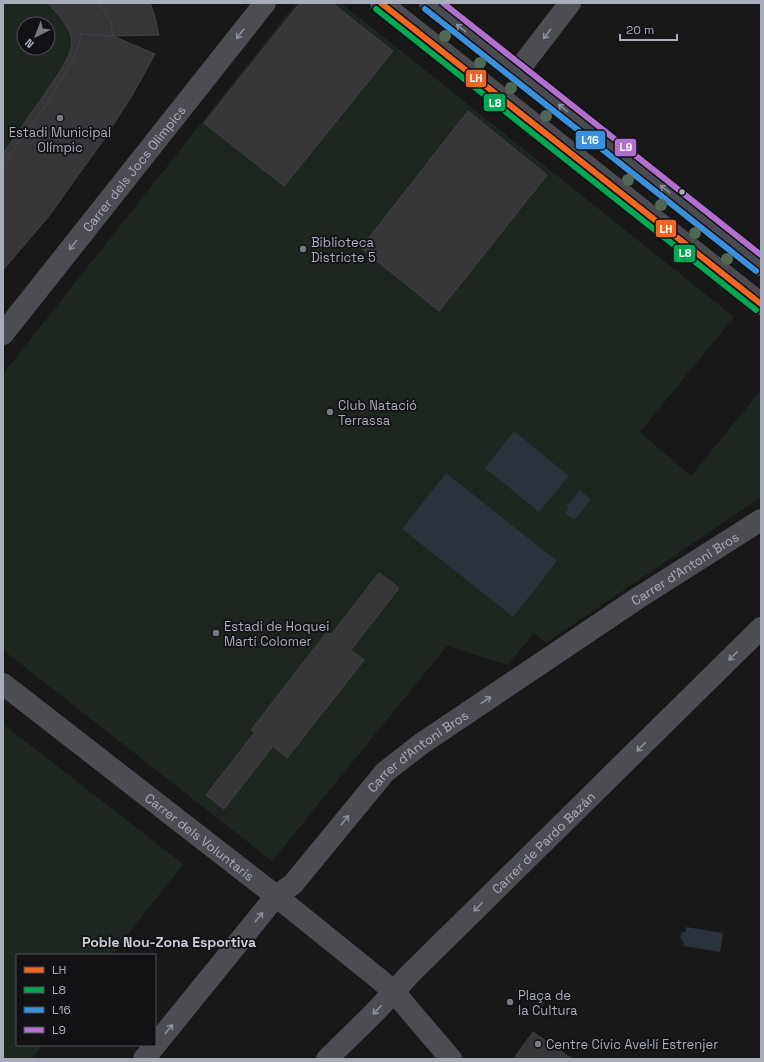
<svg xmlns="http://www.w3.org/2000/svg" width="764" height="1062" font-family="'Space Grotesk',sans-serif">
<rect width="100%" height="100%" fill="#181819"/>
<!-- green -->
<g fill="#1e2620" fill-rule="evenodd">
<path d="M3,3H150L154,13L159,35L114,36L155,54L133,94L102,142L49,216L3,270ZM24,24H48V48H24Z"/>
<polygon points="296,3 341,3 734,317 640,432 691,476 760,391 761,497 546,643 534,633 508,665 447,646 272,861 3,650 3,374"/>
<polygon points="3,724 183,864 112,955 17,955 17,1045 42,1045 32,1059 3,1059"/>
</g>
<!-- water -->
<g fill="#2a323c">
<polygon points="514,431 569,476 539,512 485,468"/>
<polygon points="446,473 557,561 513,617 402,529"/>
<polygon points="580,490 591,500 574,520 565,513 569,508 567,506"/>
<polygon points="686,927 723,933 720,952 684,946 683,942 680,938 682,932 686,932"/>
</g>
<!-- building -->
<g fill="#363638" stroke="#414245">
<polygon points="48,3 99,3 111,22 113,36 81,34 78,47 73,61 46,105 3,164 3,154 59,73 67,59 72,46 71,34 62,19"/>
<polygon points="99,3 150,3 154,13 159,35 113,36 111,22"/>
<polygon points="300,3 332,3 393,51 284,186 204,123"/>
<polygon points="81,34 113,36 155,54 133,94 102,142 49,216 3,270 3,164 46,105 73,61 78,47"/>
<polygon points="468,111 547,175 439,311 361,248"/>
<polygon points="379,573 399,588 351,650 364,660 287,758 273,746 224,809 206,795 255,732 251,730 327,632 331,635"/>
<polygon points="533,1032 572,1059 517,1059 515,1057"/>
</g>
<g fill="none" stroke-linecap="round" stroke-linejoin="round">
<!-- street -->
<g stroke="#4c4d52" stroke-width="22">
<polyline points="517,72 570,3"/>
<path id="s1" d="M3,334L265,3"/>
<path id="s2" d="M3,684L276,896L379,979L394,992L451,1059"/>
<path id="s3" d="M144,1059L276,896L293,884L385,772L421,744L638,598L761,520"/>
<path id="s4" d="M327,1059L375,1012L411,973L761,628"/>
</g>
<!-- secondary -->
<g stroke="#4a4b50" stroke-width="22">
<polyline points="381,3 761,304"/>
<polyline points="430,3 761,265"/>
</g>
<!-- bus-1 casing -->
<g stroke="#121215" stroke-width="9">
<polyline id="bus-1" points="381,3 761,304"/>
</g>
<!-- bus-2 casing -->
<g stroke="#121215" stroke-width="9">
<polyline id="bus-2" points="376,9 756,310"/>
</g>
<!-- bus-3 casing -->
<g stroke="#121215" stroke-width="9">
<polyline id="bus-3" points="425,9 756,271"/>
</g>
<!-- bus-4 casing -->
<g stroke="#121215" stroke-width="9">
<polyline id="bus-4" points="443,3 761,255"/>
</g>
<!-- bus-1 -->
<use href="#bus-1" stroke="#f26522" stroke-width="6"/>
<!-- bus-2 -->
<use href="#bus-2" stroke="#00a651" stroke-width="6"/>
<!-- bus-3 -->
<use href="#bus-3" stroke="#3a90db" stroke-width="6"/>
<!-- bus-4 -->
<use href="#bus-4" stroke="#b36fd0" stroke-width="6"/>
</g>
<!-- trees -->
<g fill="#506754">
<circle cx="445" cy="36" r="6"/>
<circle cx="480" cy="63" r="6"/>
<circle cx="511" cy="88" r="6"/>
<circle cx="546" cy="116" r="6"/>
<circle cx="581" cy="144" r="6"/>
<circle cx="628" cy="180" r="6"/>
<circle cx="661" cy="205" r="6"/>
<circle cx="695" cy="233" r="6"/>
<circle cx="727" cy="259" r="6"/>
</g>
<!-- one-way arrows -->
<defs><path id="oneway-shaft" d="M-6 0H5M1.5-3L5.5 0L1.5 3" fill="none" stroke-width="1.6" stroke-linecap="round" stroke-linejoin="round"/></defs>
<g stroke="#8c8f9b">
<use href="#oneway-shaft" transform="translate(461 28) rotate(-142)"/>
<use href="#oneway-shaft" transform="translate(563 108) rotate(-142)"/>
<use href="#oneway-shaft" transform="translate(665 189) rotate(-142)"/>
</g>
<g stroke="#8c909c">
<use href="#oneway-shaft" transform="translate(240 34) rotate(128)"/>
<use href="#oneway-shaft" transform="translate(547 34) rotate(127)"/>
<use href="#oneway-shaft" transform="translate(73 245) rotate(128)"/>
<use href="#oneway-shaft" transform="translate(733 656) rotate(135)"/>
<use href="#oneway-shaft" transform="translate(486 700) rotate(-34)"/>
<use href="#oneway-shaft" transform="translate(641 747) rotate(135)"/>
<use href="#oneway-shaft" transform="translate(345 820) rotate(-51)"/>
<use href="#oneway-shaft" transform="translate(478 907) rotate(135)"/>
<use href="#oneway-shaft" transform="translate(259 917) rotate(-51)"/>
<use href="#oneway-shaft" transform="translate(377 1010) rotate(134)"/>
<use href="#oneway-shaft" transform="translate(169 1029) rotate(-51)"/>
</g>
<!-- markers -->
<g fill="#767882" stroke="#121215" stroke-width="1.5">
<circle cx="60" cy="118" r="4"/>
<circle cx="303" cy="249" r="4"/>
<circle cx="330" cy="412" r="4"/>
<circle cx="216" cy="633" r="4"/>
<circle cx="510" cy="1002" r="4"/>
<circle cx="538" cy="1044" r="4"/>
</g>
<circle fill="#a8acbb" stroke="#121215" stroke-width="1.5" cx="682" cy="192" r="3.5"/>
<g text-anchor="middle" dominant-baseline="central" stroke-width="3.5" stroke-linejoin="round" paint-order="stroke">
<!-- poi labels -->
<g font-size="13" fill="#a8acbb" stroke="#121215" text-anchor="start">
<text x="60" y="132" text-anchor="middle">Estadi Municipal<tspan x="60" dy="15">Olímpic</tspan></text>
<text x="311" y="242">Biblioteca<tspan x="311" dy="15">Districte 5</tspan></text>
<text x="338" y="405">Club Natació<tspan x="338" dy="15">Terrassa</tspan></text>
<text x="224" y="626">Estadi de Hoquei<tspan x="224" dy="15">Martí Colomer</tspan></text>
<text x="518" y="995">Plaça de<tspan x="518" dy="15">la Cultura</tspan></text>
<text x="546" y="1044">Centre Cívic Avel·lí Estrenjer</text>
</g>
<!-- street labels -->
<g font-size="13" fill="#a8acbb" stroke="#121215">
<text stroke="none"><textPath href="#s1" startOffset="211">Carrer dels Jocs Olimpics</textPath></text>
<text stroke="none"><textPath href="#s3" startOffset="738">Carrer d'Antoni Bros</textPath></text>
<text stroke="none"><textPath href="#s3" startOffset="414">Carrer d'Antoni Bros</textPath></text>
<text stroke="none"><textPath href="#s2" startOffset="249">Carrer dels Voluntaris</textPath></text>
<text stroke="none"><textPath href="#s4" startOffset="306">Carrer de Pardo Bazán</textPath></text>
</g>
<!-- neighbourhood labels -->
<g font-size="14" font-weight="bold" fill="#caccd6" stroke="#121215">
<text x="169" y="942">Poble Nou-Zona Esportiva</text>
</g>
</g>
<g stroke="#121215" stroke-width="1.5">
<rect x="465" y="69" width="22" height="19" rx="4" fill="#f26522"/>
<rect x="483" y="93" width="23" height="19" rx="4" fill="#00a651"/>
<rect x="575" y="130" width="31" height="20" rx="4" fill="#3a90db"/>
<rect x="614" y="138" width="23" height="19" rx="4" fill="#b36fd0"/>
<rect x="655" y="219" width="22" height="19" rx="4" fill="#f26522"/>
<rect x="673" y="244" width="23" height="19" rx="4" fill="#00a651"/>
</g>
<g font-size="11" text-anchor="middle" font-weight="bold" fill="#fff">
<text x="476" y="82">LH</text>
<text x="495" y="107">L8</text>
<text x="590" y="144">L16</text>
<text x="626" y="151">L9</text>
<text x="666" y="233">LH</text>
<text x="685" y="257">L8</text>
</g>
<!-- border -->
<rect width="764" height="1062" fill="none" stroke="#a8acbb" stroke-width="8"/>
<!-- legend -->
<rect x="16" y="954" width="140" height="92" fill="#121215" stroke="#4e5057"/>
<rect x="24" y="967" width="20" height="6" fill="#f26522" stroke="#4e5057"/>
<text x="52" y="974" font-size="12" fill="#a8acbb">LH</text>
<rect x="24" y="987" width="20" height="6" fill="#00a651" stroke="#4e5057"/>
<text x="52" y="994" font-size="12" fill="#a8acbb">L8</text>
<rect x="24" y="1007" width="20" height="6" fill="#3a90db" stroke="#4e5057"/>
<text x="52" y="1014" font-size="12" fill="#a8acbb">L16</text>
<rect x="24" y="1027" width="20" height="6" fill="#b36fd0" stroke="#4e5057"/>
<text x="52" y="1034" font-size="12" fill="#a8acbb">L9</text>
<!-- north arrow -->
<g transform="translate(36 36) rotate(222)"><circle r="19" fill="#121215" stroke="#4e5057"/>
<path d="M0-3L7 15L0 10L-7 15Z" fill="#767882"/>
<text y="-6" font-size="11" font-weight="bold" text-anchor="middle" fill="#a8acbb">N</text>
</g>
<!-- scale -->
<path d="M620 34v6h57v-6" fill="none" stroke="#a8acbb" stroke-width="2"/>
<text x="626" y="34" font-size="12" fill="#a8acbb" stroke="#121215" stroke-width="3" paint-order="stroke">20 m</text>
</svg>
